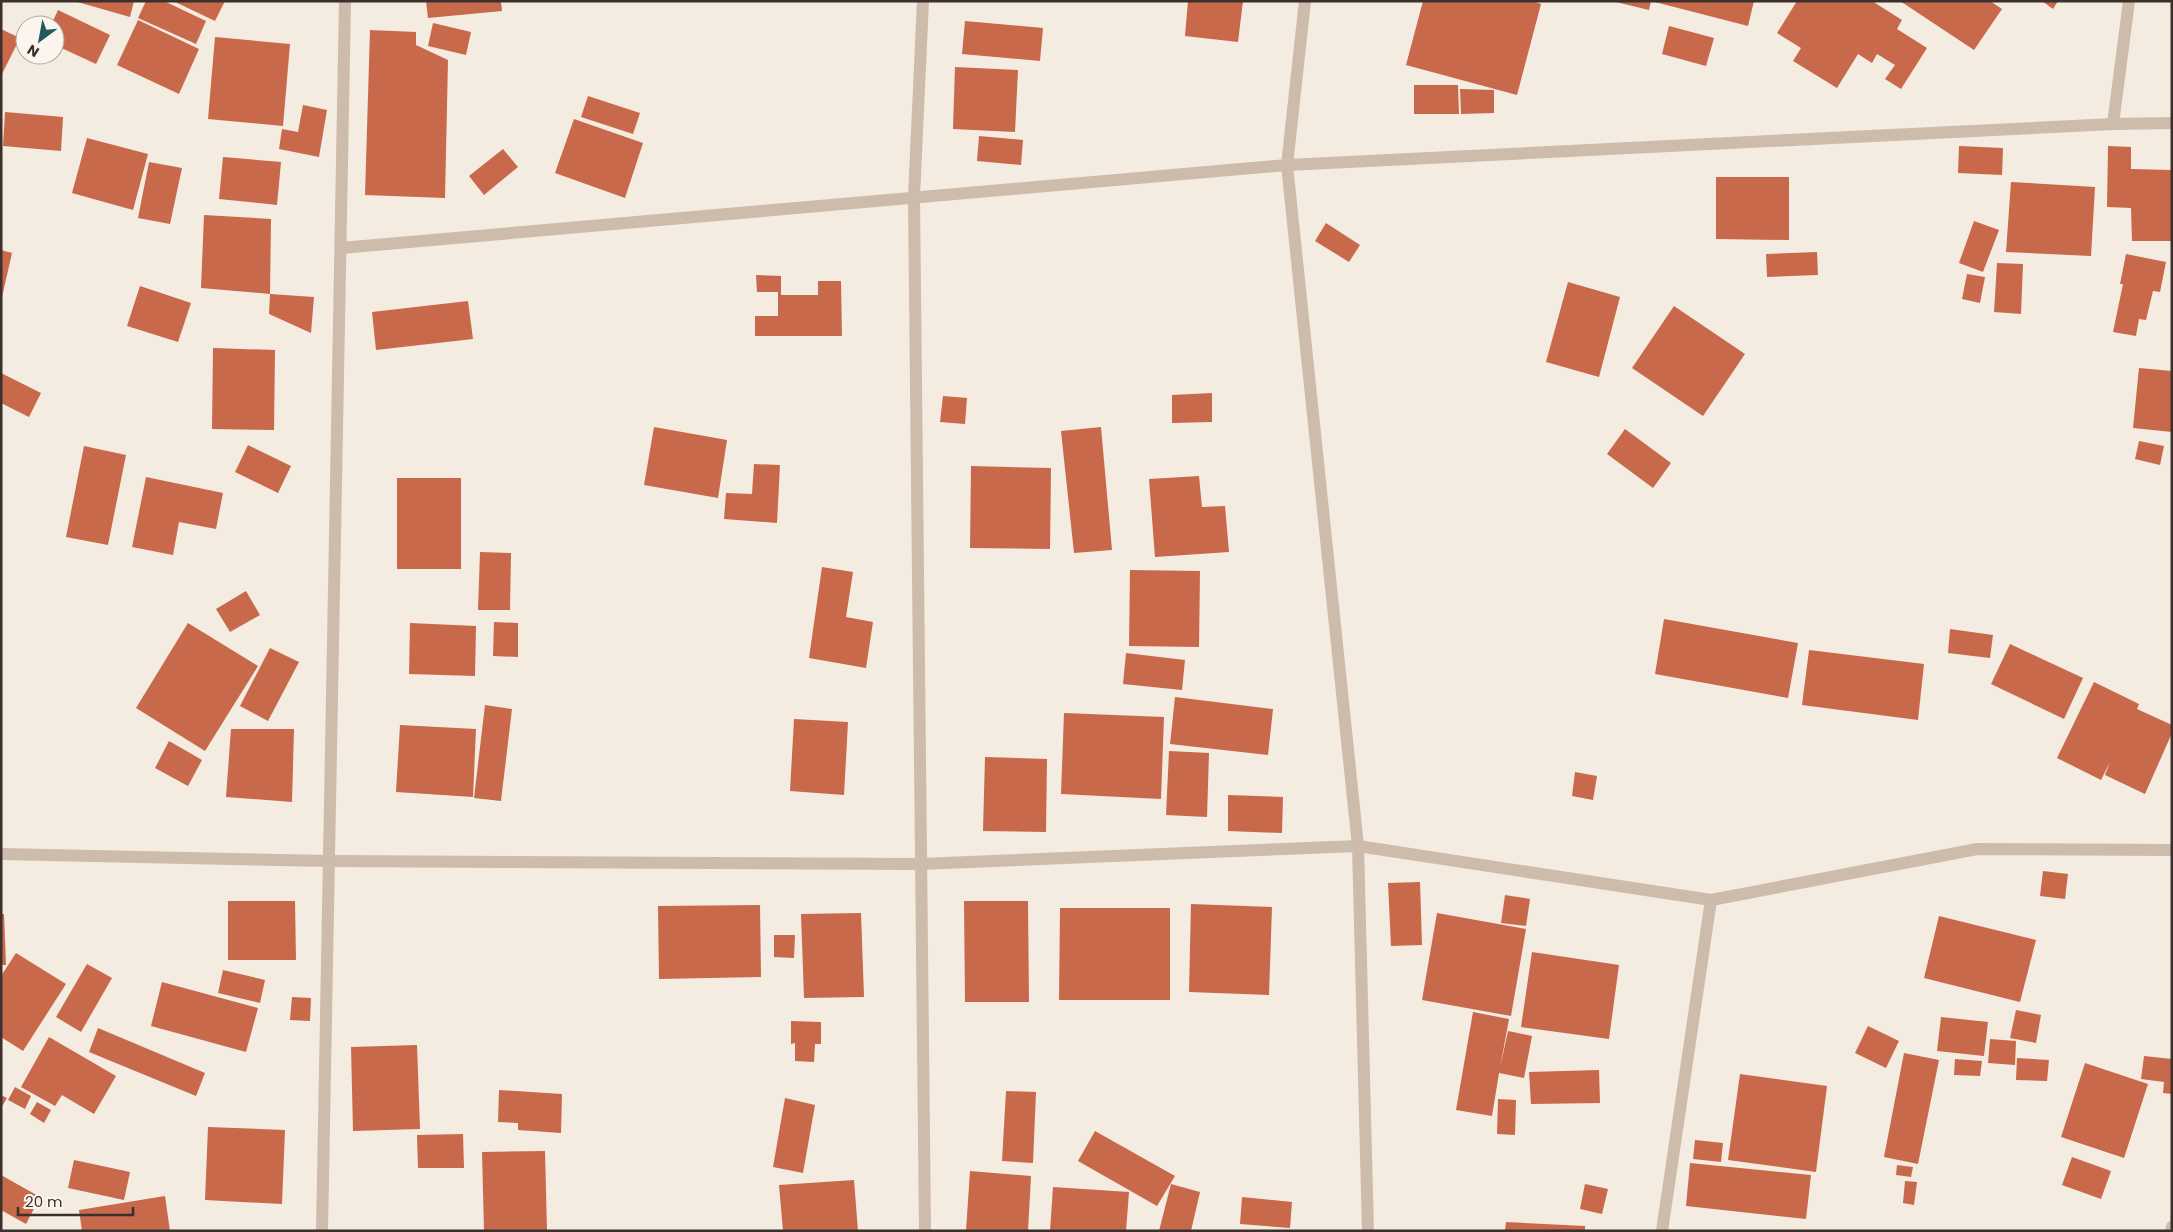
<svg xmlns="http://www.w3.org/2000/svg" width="2173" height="1232" font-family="Poppins,sans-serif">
<rect width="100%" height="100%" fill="#f4ebe1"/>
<!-- building -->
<g fill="#c8694b">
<polygon points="74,1 134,1 130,17"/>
<polygon points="146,1 164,1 206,21 196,44 138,18"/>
<polygon points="173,1 225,1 215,21"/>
<polygon points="426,1 501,1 502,11 428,18"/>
<polygon points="1188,1 1243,1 1238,42 1185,36"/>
<polygon points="1423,1 1532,1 1541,4 1517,95 1406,65"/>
<polygon points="1651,1 1754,1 1748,26 1651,1 1649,10 1616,2"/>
<polygon points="1797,1 1872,1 1902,20 1897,29 1927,48 1901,89 1885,79 1895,65 1877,54 1872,63 1858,54 1837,88 1793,61 1801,48 1777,33"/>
<polygon points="1900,1 1990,1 2002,9 1974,50"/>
<polygon points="2042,1 2058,1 2053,9"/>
<polygon points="58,10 110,35 96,64 55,45 55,25 51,25"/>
<polygon points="138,20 199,49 179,94 117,65"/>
<polygon points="965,21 1043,28 1040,61 962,54"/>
<polygon points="433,23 471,32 466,55 428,46"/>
<polygon points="1669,26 1714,38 1706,66 1662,54"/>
<polygon points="1,29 20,38 1,76"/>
<polygon points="370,30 416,32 416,45 448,60 445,198 365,195"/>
<polygon points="215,37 290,44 283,126 208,119"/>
<polygon points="955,67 1018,70 1015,132 953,129"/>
<polygon points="1414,85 1458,85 1459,114 1414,114"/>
<polygon points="1460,89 1494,90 1494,113 1461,114"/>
<polygon points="588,96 640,113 633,134 581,117"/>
<polygon points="303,105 327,110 319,157 279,149 282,129 298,132"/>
<polygon points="5,112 63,117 61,151 3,146"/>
<polygon points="574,119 643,143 625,198 555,173"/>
<polygon points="979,136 1023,140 1021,165 977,161"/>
<polygon points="87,138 148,154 133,210 72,193"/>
<polygon points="1959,146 2003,148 2002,175 1958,173"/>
<polygon points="2108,146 2131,147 2131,169 2172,170 2172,241 2132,241 2131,208 2107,207"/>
<polygon points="503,149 518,167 484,195 469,176"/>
<polygon points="223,157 281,162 277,205 219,199"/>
<polygon points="149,162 182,168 170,224 138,218"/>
<polygon points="1716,177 1789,177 1789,240 1716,239"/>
<polygon points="2011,182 2095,187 2091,256 2006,252"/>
<polygon points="204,215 271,219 270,294 201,288"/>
<polygon points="1974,221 1999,230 1983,272 1959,263"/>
<polygon points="1326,223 1360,245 1349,262 1315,241"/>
<polygon points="1,250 12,253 2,297 1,297"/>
<polygon points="1817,252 1818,275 1767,277 1766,254"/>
<polygon points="2126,254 2166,262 2160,292 2153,291 2146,320 2139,319 2136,336 2113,332 2123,284 2120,284"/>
<polygon points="1997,263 2023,264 2021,314 1994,312"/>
<polygon points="1967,274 1985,277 1980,303 1962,299"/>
<polygon points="756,275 781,276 781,295 818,295 818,281 841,281 842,336 755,336 755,316 778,316 778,292 757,292"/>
<polygon points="1568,282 1620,297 1599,377 1546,362"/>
<polygon points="140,286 191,303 178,342 127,326"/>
<polygon points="270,294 314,297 311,333 269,314"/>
<polygon points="468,301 473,339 376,350 372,312"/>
<polygon points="1674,306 1745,354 1703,416 1632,368"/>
<polygon points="213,348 275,350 274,430 212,429"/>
<polygon points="2139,368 2172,371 2172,432 2133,428"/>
<polygon points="1,373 41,393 29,417 1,403"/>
<polygon points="1212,393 1212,422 1172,423 1172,395"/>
<polygon points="943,396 967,398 965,424 940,422"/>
<polygon points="654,427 727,440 718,498 644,485"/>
<polygon points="1101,427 1112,550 1074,553 1061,431"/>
<polygon points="1625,429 1671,463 1653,488 1607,454"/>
<polygon points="2139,441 2164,446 2160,465 2135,459"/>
<polygon points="248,445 291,466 278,493 235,472"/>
<polygon points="84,446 126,455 108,545 66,537"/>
<polygon points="754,464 780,465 777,523 724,519 726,493 752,494"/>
<polygon points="971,466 1051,468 1050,549 970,548"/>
<polygon points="1199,476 1202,507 1225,506 1229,552 1155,557 1149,479"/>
<polygon points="146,477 223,493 216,529 179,522 173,555 132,547"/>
<rect x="397" y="478" width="64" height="91"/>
<polygon points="480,552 511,553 510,610 478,610"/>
<polygon points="822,567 853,572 846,617 873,622 866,668 809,658"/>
<polygon points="1130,570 1200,571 1199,647 1129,646"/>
<polygon points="246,591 260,615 230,632 216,609"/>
<polygon points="1664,619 1798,643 1788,698 1655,674"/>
<polygon points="494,622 518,623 518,657 493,656"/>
<polygon points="188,623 258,666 205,751 136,708"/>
<polygon points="410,623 476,626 475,676 409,674"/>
<polygon points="1950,629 1993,635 1990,658 1948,653"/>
<polygon points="2010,644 2083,678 2064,719 1991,684"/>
<polygon points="270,648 299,662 268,721 240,706"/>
<polygon points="1809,650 1924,664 1918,720 1802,705"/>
<polygon points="1126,653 1185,660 1182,690 1123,684"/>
<polygon points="2094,682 2139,704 2137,709 2172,725 2172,733 2145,794 2105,775 2110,762 2101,780 2057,758"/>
<polygon points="1175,697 1273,709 1268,755 1170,744"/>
<polygon points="485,705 512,709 501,801 474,798"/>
<polygon points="1064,713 1164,717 1161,799 1061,794"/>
<polygon points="794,719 848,722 844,795 790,791"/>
<polygon points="400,725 476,729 473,797 396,792"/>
<polygon points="231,729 294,729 292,802 226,797"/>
<polygon points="169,741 202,760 188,786 155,768"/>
<polygon points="1169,751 1209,753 1207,817 1166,815"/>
<polygon points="985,757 1047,759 1046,832 983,831"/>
<polygon points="1575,772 1597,776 1593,800 1572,796"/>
<polygon points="1228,795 1283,797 1282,833 1228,831"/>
<polygon points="2043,871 2068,874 2065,899 2040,896"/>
<polygon points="1420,882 1422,945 1391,946 1388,883"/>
<polygon points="1505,895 1530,899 1526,926 1501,923"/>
<polygon points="228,901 295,901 296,960 228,960"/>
<polygon points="964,901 1028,901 1029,1002 965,1002"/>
<polygon points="1191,904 1272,907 1269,995 1189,992"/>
<polygon points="760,905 761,977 659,979 658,906"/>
<polygon points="1060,908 1170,908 1170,1000 1059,1000"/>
<polygon points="861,913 864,997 804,998 801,914"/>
<polygon points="1437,913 1526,929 1511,1016 1422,1000"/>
<polygon points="1,914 4,914 6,965 1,965"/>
<polygon points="1939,916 2036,940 2020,1002 1924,978"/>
<polygon points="774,935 795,935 794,958 774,957"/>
<polygon points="1532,952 1619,965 1609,1039 1521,1027"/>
<polygon points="16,953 66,984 23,1051 1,1037 1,976"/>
<polygon points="87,964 112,978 81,1032 56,1017"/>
<polygon points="223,970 265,980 260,1003 218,993"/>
<polygon points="162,982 258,1008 246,1052 151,1026"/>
<polygon points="292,997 311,998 310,1021 290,1020"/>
<polygon points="2016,1010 2041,1015 2036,1043 2010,1038"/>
<polygon points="1473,1012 1509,1019 1500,1068 1508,1031 1532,1036 1524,1078 1499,1073 1492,1116 1456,1110"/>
<polygon points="1941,1017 1988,1022 1984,1056 1937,1051"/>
<polygon points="791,1021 821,1022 821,1044 815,1044 814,1062 795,1061 795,1043 791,1044"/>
<polygon points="1868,1026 1899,1041 1886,1068 1855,1053"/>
<polygon points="98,1028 205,1073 196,1096 89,1052"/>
<polygon points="49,1037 116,1076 94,1114 62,1095 55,1106 21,1087"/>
<polygon points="1990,1039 2016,1041 2015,1065 1988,1063"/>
<polygon points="417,1045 420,1129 353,1131 351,1047"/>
<polygon points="1904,1053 1939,1060 1918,1164 1884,1157"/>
<polygon points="2144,1056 2172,1059 2172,1094 2163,1093 2164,1082 2141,1079"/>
<polygon points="2017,1058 2049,1060 2047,1081 2016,1080"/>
<polygon points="1955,1059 1982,1061 1980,1076 1954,1075"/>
<polygon points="2085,1063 2148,1084 2124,1158 2061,1137"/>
<polygon points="1599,1070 1600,1103 1531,1104 1529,1072"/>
<polygon points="1740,1074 1827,1086 1816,1172 1728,1160"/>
<polygon points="15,1087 31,1096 25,1109 8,1100"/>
<polygon points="499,1090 562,1094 561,1133 518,1130 518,1123 498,1122"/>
<polygon points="1006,1091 1036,1092 1033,1163 1002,1161"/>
<polygon points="1,1095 7,1098 1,1108"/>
<polygon points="785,1098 815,1105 803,1173 773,1167"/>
<polygon points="1498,1099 1516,1100 1515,1135 1497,1134"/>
<polygon points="37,1102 51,1110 44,1123 30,1114"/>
<polygon points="208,1127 285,1130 282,1204 205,1200"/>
<polygon points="1095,1131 1175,1176 1157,1206 1078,1161"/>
<polygon points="463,1134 464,1168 418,1168 417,1135"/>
<polygon points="1695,1140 1723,1143 1721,1162 1693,1159"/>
<polygon points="545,1151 547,1231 484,1231 482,1152"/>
<polygon points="2072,1157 2111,1171 2101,1199 2062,1185"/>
<polygon points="74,1160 130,1172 124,1200 68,1188"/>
<polygon points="1690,1163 1811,1175 1806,1219 1686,1206"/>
<polygon points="1897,1165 1913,1167 1911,1177 1896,1175"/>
<polygon points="970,1171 1031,1176 1028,1231 966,1231"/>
<polygon points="1,1175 40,1197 26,1224 1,1210"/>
<polygon points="854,1180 858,1231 783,1231 779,1185"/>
<polygon points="1905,1181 1917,1182 1914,1205 1903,1203"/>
<polygon points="1171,1184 1200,1192 1191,1231 1159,1231"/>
<polygon points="1585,1184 1608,1189 1602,1214 1580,1209"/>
<polygon points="1053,1187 1129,1192 1126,1231 1050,1231"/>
<polygon points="165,1196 170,1231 82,1231 79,1210"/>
<polygon points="1242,1197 1292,1202 1290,1228 1240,1224"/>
<polygon points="1506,1222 1585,1226 1585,1231 1505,1231"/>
</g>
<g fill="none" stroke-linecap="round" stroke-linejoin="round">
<!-- minor -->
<g stroke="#cdbbac" stroke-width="12">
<polyline points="923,1 914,197 925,1231"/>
<polyline points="1305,1 1287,165 1358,846 1368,1231"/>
<polyline points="2113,124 2129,1"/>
<polyline points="341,248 1287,165 2113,124 2172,123"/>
<polyline points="1,854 329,861 920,864 1358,846 1711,900 1977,849 2172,850"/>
<polyline points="322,1231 345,1"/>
<polyline points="1662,1231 1711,900"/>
<polyline points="2171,1231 2172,1227"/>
</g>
</g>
<!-- border -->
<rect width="2173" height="1232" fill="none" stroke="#3b302b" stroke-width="5"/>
<!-- north arrow -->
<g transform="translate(40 40) rotate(212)"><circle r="24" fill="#fbf5ee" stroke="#aea6a0"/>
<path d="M0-4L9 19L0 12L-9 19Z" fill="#1f5a5e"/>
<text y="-8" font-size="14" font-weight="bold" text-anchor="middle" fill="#3b302b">N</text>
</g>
<!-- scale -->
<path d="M18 1207v8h115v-8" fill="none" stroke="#3b302b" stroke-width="2.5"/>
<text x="25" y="1207" font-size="15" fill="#3b302b" stroke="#fbf5ee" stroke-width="4" paint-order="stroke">20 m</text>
</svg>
